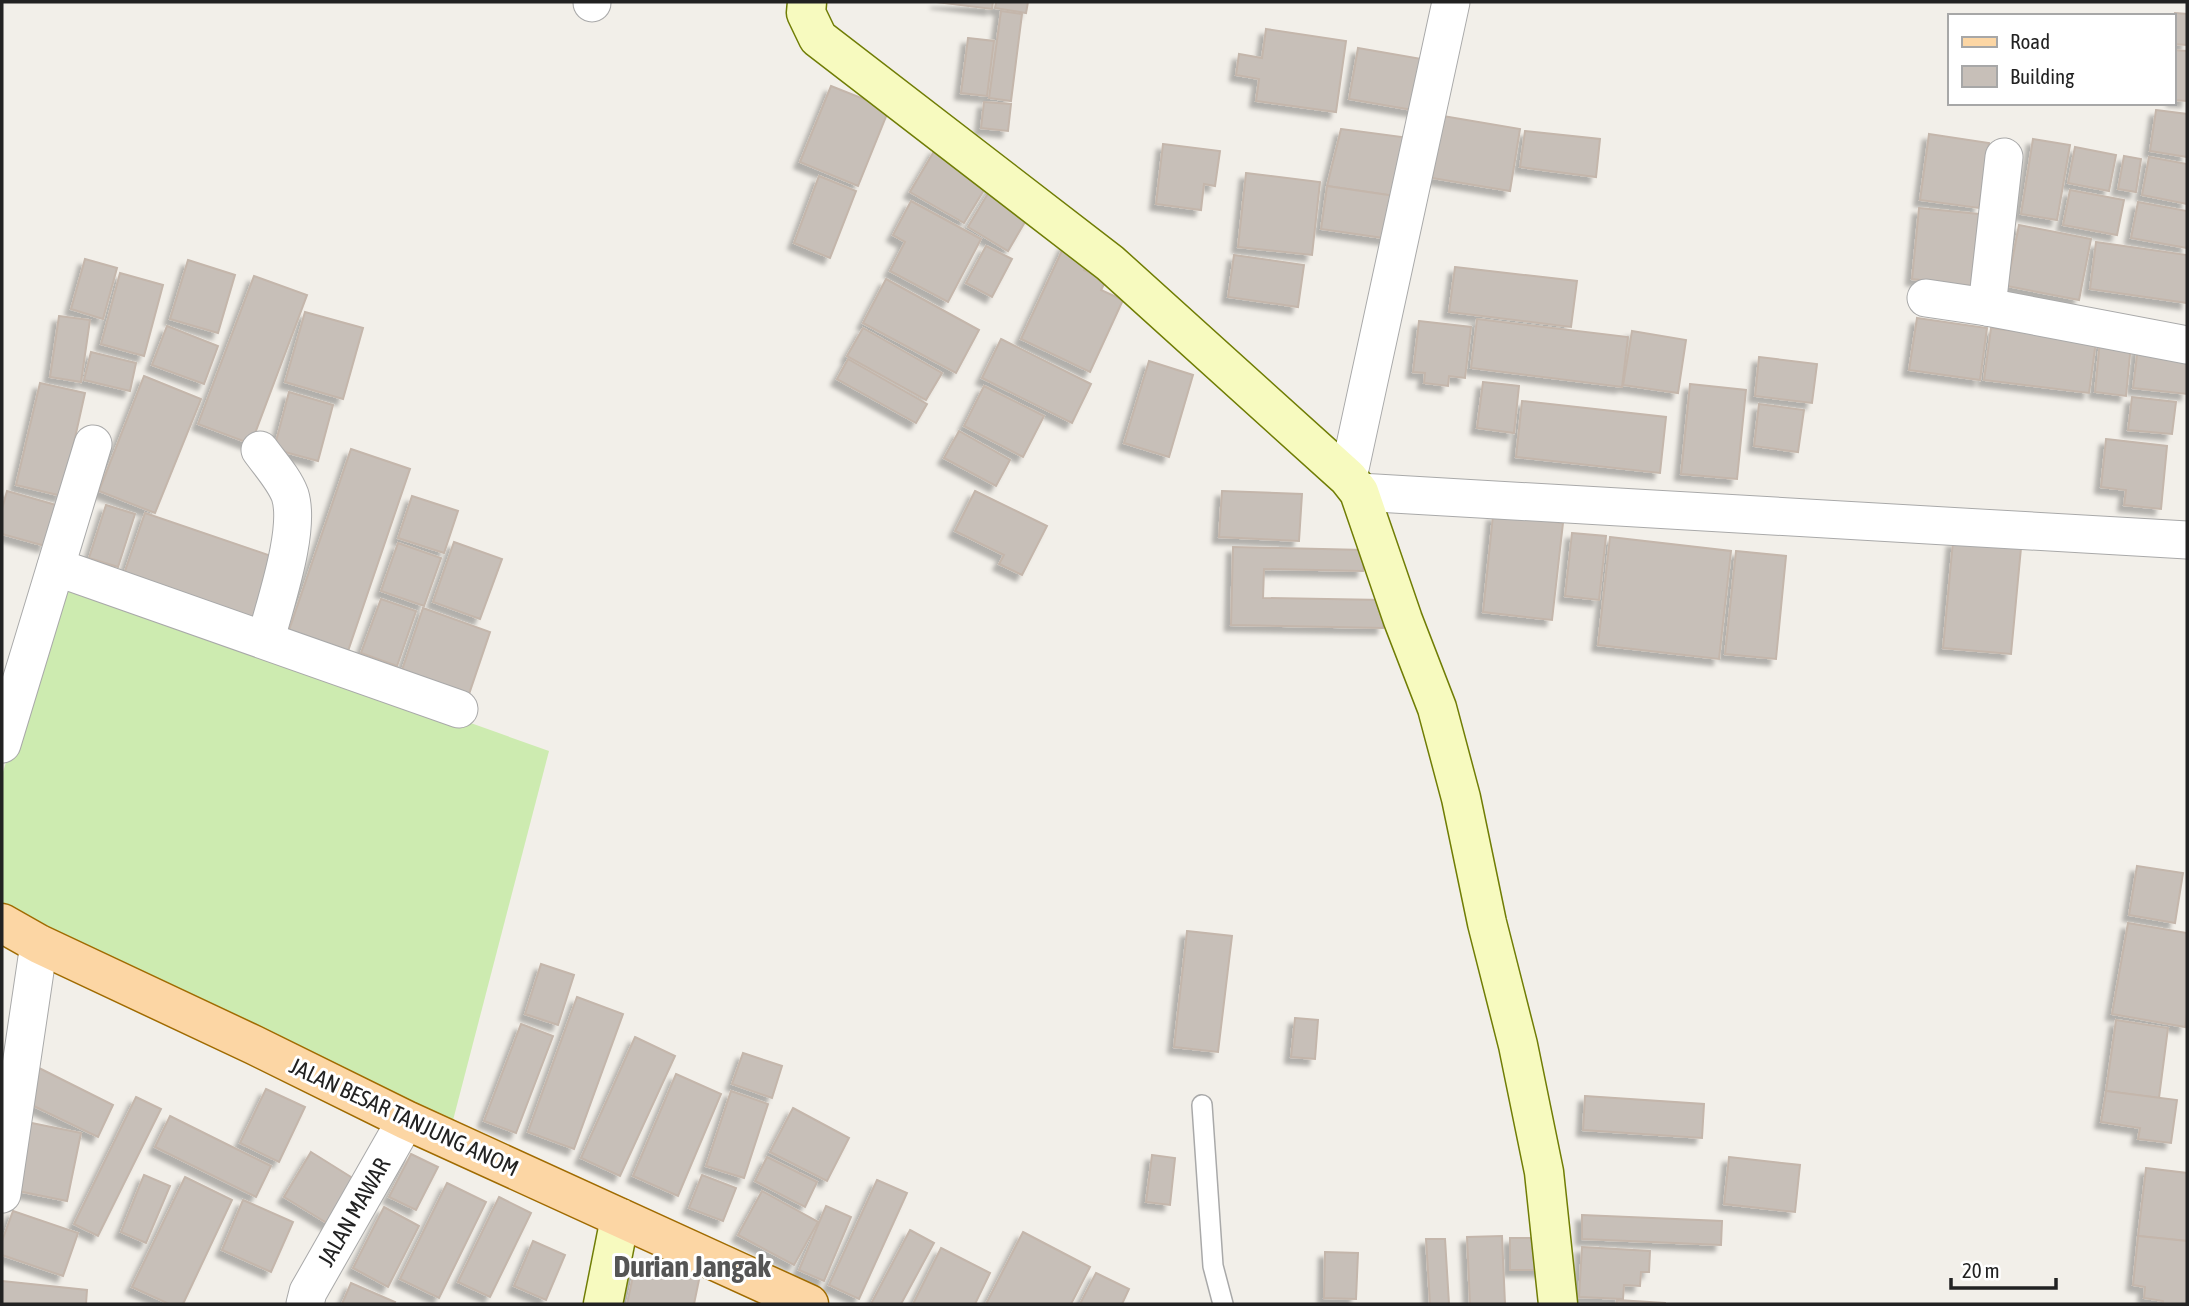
<svg xmlns="http://www.w3.org/2000/svg" width="2189" height="1306" font-family="'Asap Condensed',sans-serif">
<defs>
<filter id="shadow"><feDropShadow dx="-6" dy="6" stdDeviation="2" flood-color="#0004"/></filter>
</defs>
<rect width="100%" height="100%" fill="#f2efe9"/>
<!-- grass -->
<polygon fill="#cdebb0" points="64,578 549,751 451,1128 2,913 2,775"/>
<!-- building -->
<g fill="#c7bfb8" stroke="#c4b6ab" stroke-width="2" filter="url(#shadow)">
<polygon points="936,2 993,2 992,9"/>
<polygon points="996,2 1028,2 1026,13 995,8"/>
<polygon points="1001,11 1022,14 1011,101 989,98"/>
<polygon points="2175,13 2187,14 2187,45 2173,44"/>
<polygon points="1266,29 1346,41 1336,112 1256,101 1259,79 1236,75 1239,54 1262,58"/>
<polygon points="968,38 994,41 987,96 961,93"/>
<polygon points="1358,48 1433,61 1424,112 1349,99"/>
<polygon points="2173,50 2187,51 2187,101 2173,100"/>
<polygon points="831,86 889,109 858,186 800,162"/>
<polygon points="984,102 1011,104 1008,131 981,128"/>
<polygon points="2156,110 2187,114 2187,157 2150,151"/>
<polygon points="1443,116 1520,129 1510,191 1432,178"/>
<polygon points="1341,129 1417,139 1402,197 1327,186"/>
<polygon points="1525,131 1600,139 1596,177 1520,167"/>
<polygon points="1929,134 1989,143 1979,208 1920,200"/>
<polygon points="2033,139 2070,145 2057,220 2021,214"/>
<polygon points="1163,144 1220,151 1215,186 1204,184 1201,210 1156,204"/>
<polygon points="2075,147 2116,155 2109,191 2068,183"/>
<polygon points="936,148 990,180 964,223 910,192"/>
<polygon points="2124,156 2141,159 2136,192 2118,189"/>
<polygon points="2149,157 2187,164 2187,204 2142,195"/>
<polygon points="1246,173 1320,182 1312,255 1238,247"/>
<polygon points="819,176 856,191 830,258 794,243"/>
<polygon points="993,185 1033,208 1008,251 968,227"/>
<polygon points="1327,186 1402,197 1397,240 1321,229"/>
<polygon points="2070,190 2124,200 2117,235 2063,225"/>
<polygon points="911,201 981,239 948,302 890,271 905,242 893,235"/>
<polygon points="2138,202 2187,211 2187,248 2131,238"/>
<polygon points="1919,208 1979,214 1971,286 1912,279"/>
<polygon points="2019,225 2091,239 2079,300 2007,286"/>
<polygon points="2096,242 2187,255 2187,303 2090,289"/>
<polygon points="1065,244 1091,256 1084,270 1106,280 1101,290 1123,300 1090,372 1021,339"/>
<polygon points="986,246 1012,259 992,297 966,283"/>
<polygon points="1234,255 1304,265 1298,307 1228,297"/>
<polygon points="85,259 117,268 103,319 71,309"/>
<polygon points="188,260 235,275 218,333 170,319"/>
<polygon points="1455,267 1577,281 1571,327 1449,312"/>
<polygon points="120,273 163,285 144,356 101,344"/>
<polygon points="254,276 307,295 251,444 198,424"/>
<polygon points="886,279 979,330 956,373 863,323"/>
<polygon points="305,312 363,328 343,399 285,382"/>
<polygon points="59,316 90,320 81,382 50,377"/>
<polygon points="1917,318 1987,328 1980,380 1909,370"/>
<polygon points="1477,319 1628,337 1622,387 1471,368"/>
<polygon points="1419,321 1471,327 1465,378 1449,376 1448,386 1424,383 1425,373 1413,372"/>
<polygon points="167,326 218,346 204,384 152,365"/>
<polygon points="863,328 942,373 926,400 847,356"/>
<polygon points="1991,328 2096,341 2089,393 1984,380"/>
<polygon points="1632,331 1686,340 1678,393 1623,385"/>
<polygon points="1001,339 1091,384 1072,423 982,378"/>
<polygon points="2100,340 2131,344 2126,396 2095,392"/>
<polygon points="2138,347 2187,353 2187,394 2133,388"/>
<polygon points="91,352 136,363 130,391 84,380"/>
<polygon points="1759,357 1817,364 1812,403 1755,396"/>
<polygon points="848,359 927,404 916,423 837,379"/>
<polygon points="1149,361 1193,375 1169,457 1124,443"/>
<polygon points="144,376 201,399 155,513 99,491"/>
<polygon points="1483,382 1519,386 1514,433 1477,428"/>
<polygon points="40,383 85,393 62,496 16,485"/>
<polygon points="1690,384 1746,390 1737,479 1681,474"/>
<polygon points="984,386 1044,416 1023,457 964,426"/>
<polygon points="289,392 333,405 318,461 274,449"/>
<polygon points="2132,397 2176,402 2172,434 2128,430"/>
<polygon points="1522,401 1666,417 1660,473 1516,457"/>
<polygon points="1759,404 1804,410 1798,452 1754,446"/>
<polygon points="959,431 1010,460 996,486 944,458"/>
<polygon points="2106,439 2167,446 2161,509 2124,505 2126,490 2101,487"/>
<polygon points="351,449 410,469 346,657 287,636"/>
<polygon points="7,491 56,505 45,546 2,534 2,509"/>
<polygon points="975,491 1047,526 1022,575 999,564 1004,555 955,531"/>
<polygon points="1222,491 1302,494 1299,541 1219,537"/>
<polygon points="412,496 458,511 444,553 398,538"/>
<polygon points="106,505 135,514 118,567 89,558"/>
<polygon points="145,513 280,559 259,621 124,574"/>
<polygon points="1493,515 1563,523 1552,620 1483,612"/>
<polygon points="1572,533 1606,536 1599,600 1565,596"/>
<polygon points="1610,537 1731,551 1719,659 1598,645"/>
<polygon points="1953,541 2021,548 2011,654 1943,648"/>
<polygon points="454,542 502,559 480,619 433,602"/>
<polygon points="398,543 441,558 424,606 381,591"/>
<polygon points="1233,547 1364,550 1363,571 1264,569 1263,598 1384,600 1383,628 1231,625"/>
<polygon points="1736,551 1786,556 1776,659 1725,654"/>
<polygon points="381,599 416,611 397,666 361,653"/>
<polygon points="423,608 490,632 466,703 399,679"/>
<polygon points="2137,866 2183,873 2175,923 2129,915"/>
<polygon points="2128,923 2187,933 2187,1014 2185,1027 2112,1014"/>
<polygon points="1187,931 1232,936 1218,1052 1174,1047"/>
<polygon points="541,964 574,975 558,1025 525,1014"/>
<polygon points="577,997 623,1014 574,1149 528,1132"/>
<polygon points="1295,1018 1318,1020 1315,1059 1291,1057"/>
<polygon points="2116,1020 2168,1028 2159,1098 2106,1091"/>
<polygon points="521,1024 553,1036 516,1133 484,1121"/>
<polygon points="635,1037 675,1056 620,1176 581,1158"/>
<polygon points="743,1053 782,1066 772,1098 732,1084"/>
<polygon points="33,1065 113,1105 98,1137 17,1098"/>
<polygon points="676,1074 721,1094 678,1196 633,1176"/>
<polygon points="266,1089 305,1107 279,1162 240,1143"/>
<polygon points="731,1091 768,1104 744,1178 706,1166"/>
<polygon points="2106,1091 2177,1100 2171,1143 2138,1139 2140,1128 2101,1122"/>
<polygon points="1585,1096 1704,1104 1702,1138 1583,1130"/>
<polygon points="136,1097 161,1109 98,1236 74,1224"/>
<polygon points="793,1108 849,1138 827,1181 770,1152"/>
<polygon points="170,1116 271,1166 256,1197 155,1147"/>
<polygon points="22,1121 81,1133 67,1201 8,1189"/>
<polygon points="311,1152 367,1187 340,1231 284,1197"/>
<polygon points="411,1154 438,1167 416,1210 389,1197"/>
<polygon points="1152,1155 1175,1158 1170,1205 1146,1202"/>
<polygon points="767,1157 817,1182 805,1207 755,1181"/>
<polygon points="1729,1157 1800,1165 1795,1212 1724,1204"/>
<polygon points="2146,1168 2187,1173 2187,1241 2138,1236"/>
<polygon points="144,1175 170,1186 146,1243 121,1232"/>
<polygon points="702,1175 736,1188 723,1221 689,1208"/>
<polygon points="185,1177 232,1200 183,1304 169,1304 132,1287"/>
<polygon points="877,1180 907,1193 859,1299 829,1285"/>
<polygon points="447,1183 486,1202 439,1298 400,1279"/>
<polygon points="762,1191 818,1222 794,1265 738,1235"/>
<polygon points="499,1197 531,1213 490,1297 458,1282"/>
<polygon points="243,1200 293,1222 271,1272 222,1250"/>
<polygon points="826,1206 851,1217 824,1281 799,1270"/>
<polygon points="384,1207 419,1226 388,1287 353,1268"/>
<polygon points="13,1211 78,1233 63,1276 2,1255 2,1241"/>
<polygon points="1582,1215 1722,1221 1721,1245 1582,1239"/>
<polygon points="910,1230 934,1243 901,1304 871,1304"/>
<polygon points="1023,1232 1090,1267 1071,1304 986,1304"/>
<polygon points="1502,1236 1505,1304 1470,1304 1467,1237"/>
<polygon points="2138,1236 2187,1241 2187,1304 2163,1304 2163,1301 2144,1298 2145,1287 2133,1285"/>
<polygon points="1510,1238 1546,1238 1545,1270 1510,1270"/>
<polygon points="1426,1239 1445,1239 1449,1304 1430,1304"/>
<polygon points="533,1241 565,1255 546,1300 514,1286"/>
<polygon points="1582,1247 1650,1251 1649,1272 1641,1272 1640,1286 1624,1285 1623,1299 1579,1297"/>
<polygon points="941,1248 990,1273 975,1304 913,1304"/>
<polygon points="1325,1252 1358,1253 1356,1299 1324,1298"/>
<polygon points="636,1262 700,1275 694,1304 627,1304"/>
<polygon points="1096,1273 1129,1289 1122,1304 1080,1304"/>
<polygon points="2,1281 87,1290 86,1304 2,1304"/>
<polygon points="351,1283 395,1302 394,1304 342,1304"/>
<polygon points="1617,1300 1665,1303 1665,1304 1616,1304"/>
</g>
<g fill="none" stroke-linecap="round" stroke-linejoin="round">
<!-- lane casing -->
<g stroke="#a9a9a9" stroke-width="22">
<polyline id="lane" points="1202,1105 1213,1266 1223,1304"/>
</g>
<!-- street casing -->
<g stroke="#a9a9a9" stroke-width="39">
<g id="street">
<polyline points="592,3 592,2"/>
<polyline points="1926,298 1987,307 2187,345"/>
<polyline points="1987,307 2004,157"/>
<path d="M260,450C270,464 284,479 290,495C301,530 275,603 266,639"/>
<polyline points="1348,478 1451,2"/>
<polyline points="1359,492 2187,540"/>
<polyline points="56,567 459,709"/>
<polyline points="2,744 93,444"/>
<polyline points="2,1194 39,944"/>
<polyline points="305,1304 308,1292 406,1120"/>
</g>
</g>
<!-- secondary casing -->
<g stroke="#707d05" stroke-width="41">
<g id="secondary">
<polyline points="807,2 806,13 818,38 1110,263 1348,478 1359,492 1403,620 1437,708 1461,798 1487,923 1518,1045 1544,1172 1558,1304"/>
<polyline points="603,1304 620,1218"/>
</g>
</g>
<!-- primary casing -->
<g stroke="#a06b00" stroke-width="41">
<polyline id="primary" points="2,923 39,944 254,1045 406,1120 809,1304"/>
</g>
<!-- lane -->
<use href="#lane" stroke="#fff" stroke-width="19"/>
<!-- street -->
<use href="#street" stroke="#fff" stroke-width="37"/>
<!-- secondary -->
<use href="#secondary" stroke="#f7fabf" stroke-width="38"/>
<!-- primary -->
<use href="#primary" stroke="#fcd6a4" stroke-width="38"/>
</g>
<g text-anchor="middle" dominant-baseline="central" stroke-width="6" stroke-linejoin="round" paint-order="stroke">
<!-- street labels -->
<g font-size="23" fill="#222" stroke="#fff">
<text transform="translate(404 1117) rotate(25)">JALAN BESAR TANJUNG ANOM</text>
<text transform="translate(354 1212) rotate(-60)">JALAN MAWAR</text>
</g>
<!-- district labels -->
<g font-size="30" font-weight="bold" fill="#555" stroke="#fff">
<text x="692" y="1266">Durian Jangak</text>
</g>
</g>
<!-- border -->
<rect width="2189" height="1306" fill="none" stroke="#222222" stroke-width="7"/>
<!-- legend -->
<rect x="1948" y="14" width="228" height="91" fill="#ffffff" stroke="#a7a7a7" stroke-width="2"/>
<rect x="1962" y="37" width="35" height="10" fill="#fcd6a4" stroke="#a7a7a7" stroke-width="2"/>
<text x="2010" y="49" font-size="21" fill="#222222">Road</text>
<rect x="1962" y="66" width="35" height="21" fill="#c7bfb8" stroke="#a7a7a7" stroke-width="2"/>
<text x="2010" y="84" font-size="21" fill="#222222">Building</text>
<!-- scale -->
<path d="M1951 1278v10h105v-10" fill="none" stroke="#222222" stroke-width="3.5"/>
<text x="1962" y="1278" font-size="21" fill="#222222" stroke="#ffffff" stroke-width="5" paint-order="stroke">20 m</text>
</svg>
